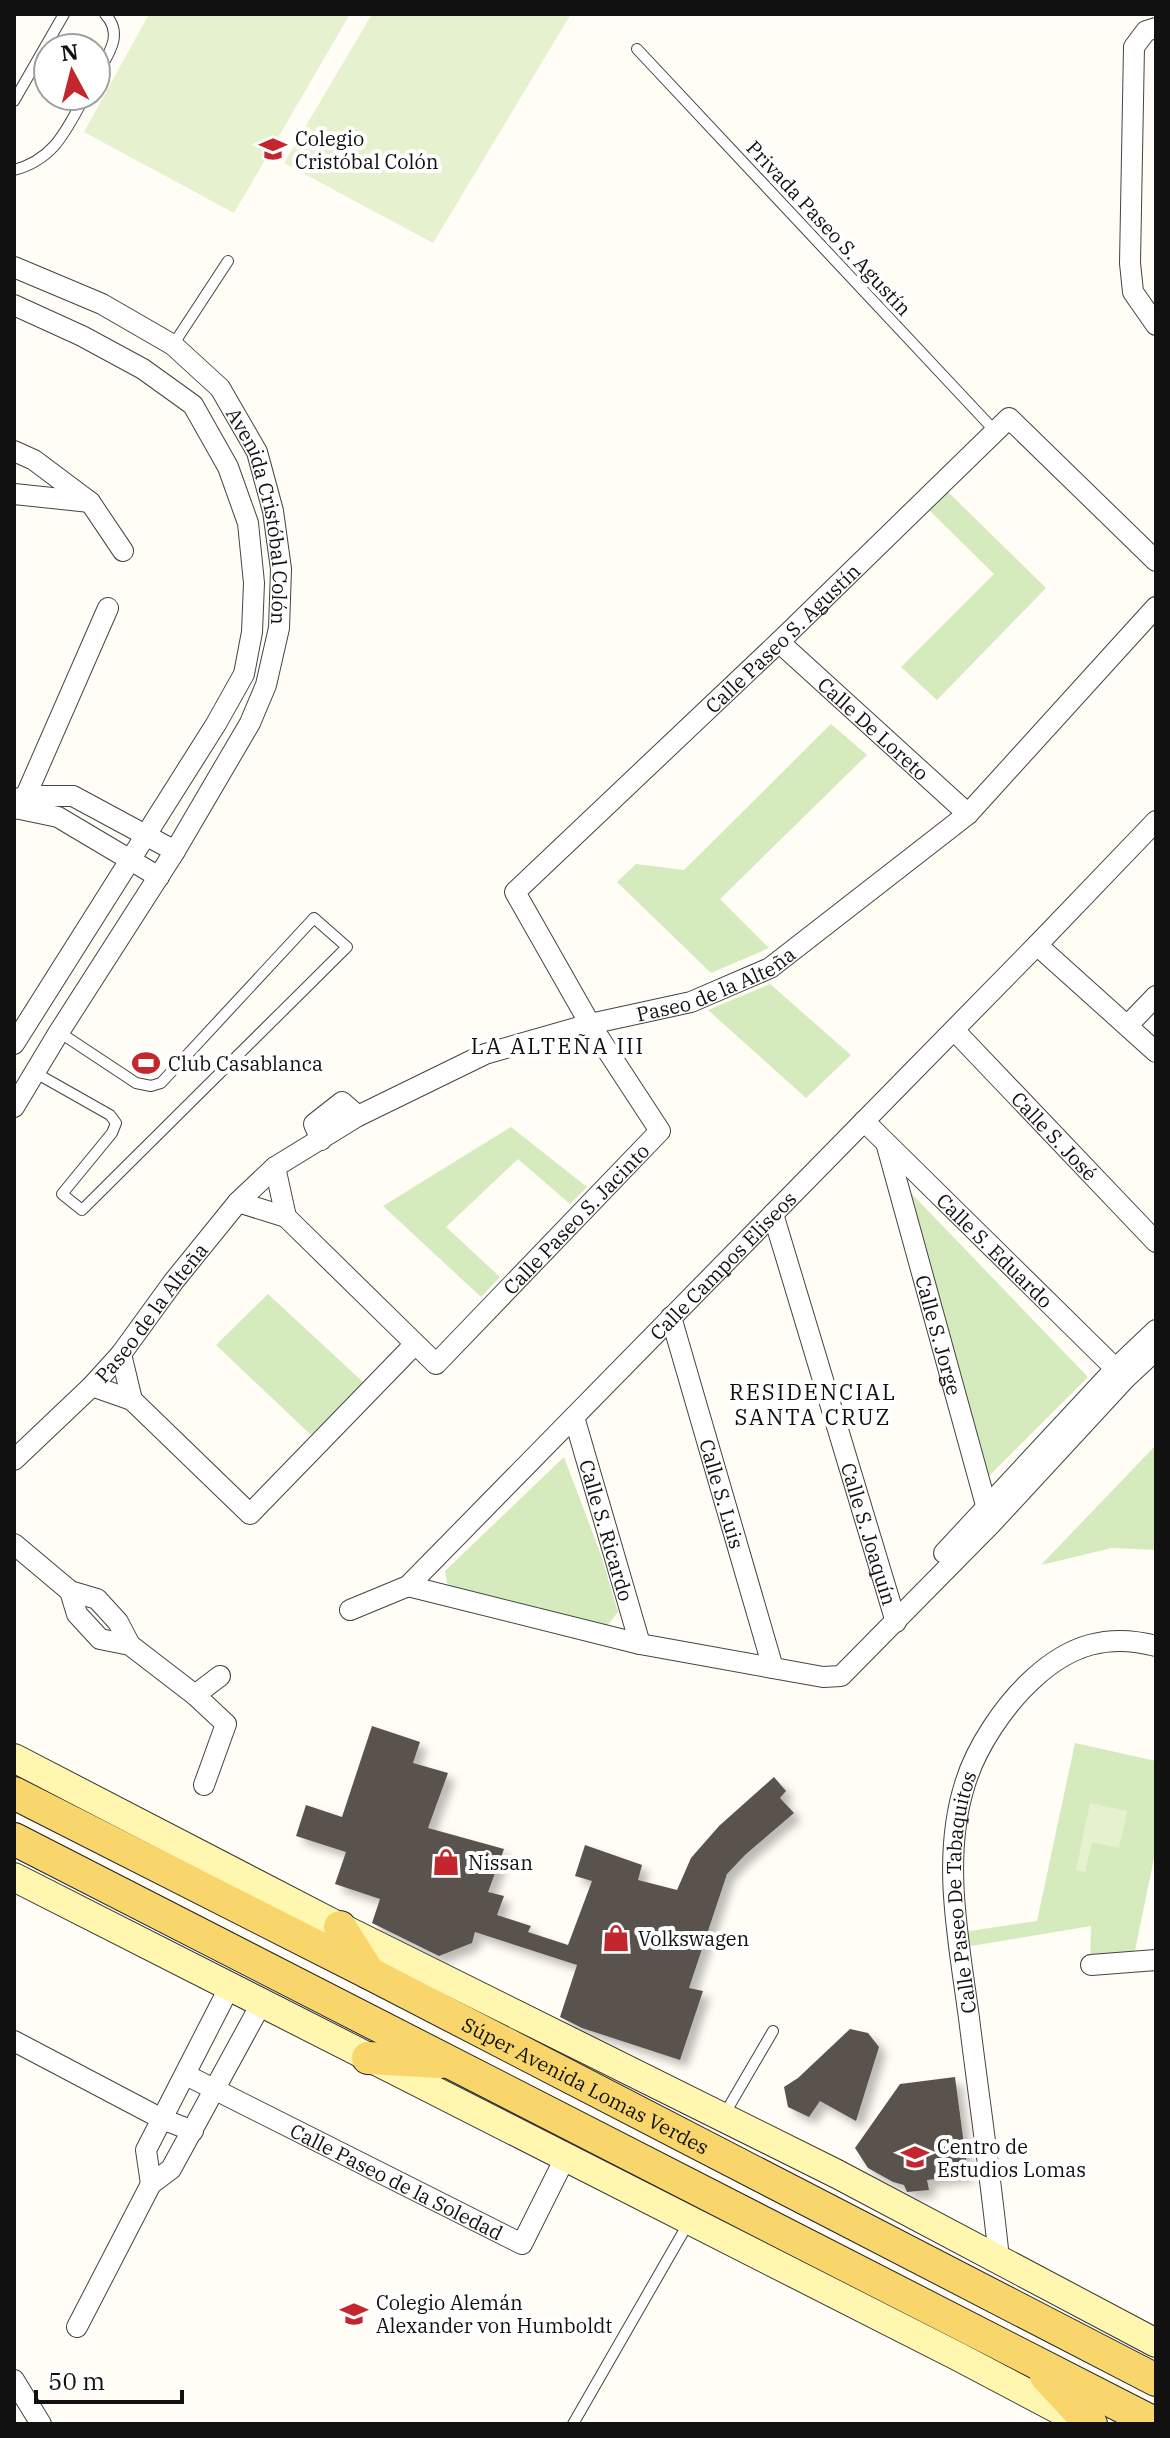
<svg xmlns="http://www.w3.org/2000/svg" width="1170" height="2438" font-family="'IBM Plex Serif',serif">
<defs>
<filter id="shadow"><feDropShadow dx="7" dy="7" stdDeviation="4" flood-color="#0004"/></filter>
</defs>
<rect width="100%" height="100%" fill="#fffdf5"/>
<!-- green -->
<g fill="#d5ebbd">
<polygon points="947,491 1046,588 937,700 901,667 994,574 928,509"/>
<polygon points="831,724 867,755 720,899 769,948 711,973 617,882 636,864 684,870"/>
<polygon points="770,984 851,1055 806,1098 708,1010"/>
<polygon points="511,1127 587,1187 570,1204 518,1159 446,1227 500,1277 481,1297 383,1206"/>
<polygon points="911,1193 1088,1377 985,1480 971,1439"/>
<polygon points="268,1294 363,1382 311,1435 216,1345"/>
<polygon points="1156,1445 1156,1550 1112,1548 1041,1565"/>
<polygon points="564,1457 601,1555 618,1612 607,1626 458,1590 447,1583 445,1571"/>
<polygon points="1075,1743 1156,1761 1156,1849 1134,1955 1090,1959 1091,1926 965,1947 963,1932 1037,1921"/>
</g>
<!-- pitch -->
<g fill="#e6f2cf">
<polygon points="149,14 350,14 234,213 84,132"/>
<polygon points="372,14 571,14 433,243 284,163"/>
<polygon points="1090,1803 1127,1811 1119,1848 1092,1842 1085,1872 1076,1870"/>
</g>
<!-- building -->
<g fill="#5a524d" filter="url(#shadow)">
<polygon points="372,1726 420,1742 413,1763 448,1773 428,1828 504,1849 488,1892 504,1896 497,1915 531,1926 528,1932 568,1945 592,1881 575,1876 585,1845 642,1865 638,1880 677,1890 691,1858 719,1826 774,1777 786,1791 780,1798 794,1813 745,1855 727,1874 689,1988 703,1991 680,2060 582,2028 560,2017 577,1965 475,1932 472,1943 439,1956 372,1923 380,1899 335,1884 346,1852 296,1836 306,1805 342,1817"/>
<polygon points="850,2029 868,2033 879,2047 856,2121 820,2101 809,2117 788,2107 784,2087 798,2078"/>
<polygon points="955,2077 968,2175 927,2180 929,2190 907,2192 904,2185 893,2182 868,2168 855,2148 900,2084"/>
</g>
<g fill="none" stroke-linecap="round" stroke-linejoin="round">
<!-- lane casing -->
<g stroke="#444" stroke-width="12">
<g id="lane">
<polyline points="637,49 995,431"/>
<path d="M96,76C107,56 125,35 105,14"/>
<polyline points="14,101 64,14"/>
<path d="M14,170C55,159 66,130 85,96"/>
<polyline points="173,345 228,261"/>
<polyline points="34,1072 110,1115 116,1123 112,1133 62,1194 82,1210 347,947 314,918 161,1083 151,1086 136,1083 59,1032"/>
<polyline points="724,2115 773,2031"/>
<polyline points="573,2424 689,2222"/>
</g>
</g>
<!-- street casing -->
<g stroke="#444" stroke-width="22">
<g id="street">
<polyline points="1156,28 1146,31 1134,47 1130,263 1133,292 1156,325"/>
<path id="s1" d="M14,267L102,304L173,345L220,388L257,452L273,511L281,569L279,628L266,685L250,723L175,851L59,1032L14,1107"/>
<polyline points="14,305 82,336 143,369 193,405 228,467 248,523 254,583 252,632 244,674 216,724 14,1044"/>
<polyline points="14,451 34,460 90,502 123,551"/>
<polyline points="14,494 90,502"/>
<path id="s2" d="M779,642L968,814"/>
<polyline points="17,799 26,796 73,796 175,851"/>
<polyline points="14,805 20,809 58,817 159,877"/>
<polyline points="20,809 108,608"/>
<polyline points="1037,945 1156,1052"/>
<polyline points="1128,1025 1156,996"/>
<path id="s3" d="M954,1030L1156,1242"/>
<path id="s4" d="M864,1121L1123,1376"/>
<polyline points="321,1140 314,1124 342,1102 358,1116"/>
<path id="s5" d="M887,1146L989,1516"/>
<polyline points="275,1167 286,1217"/>
<path id="s6" d="M238,1202L286,1217L436,1364L660,1131L590,1024L515,892L779,642L1009,418L1156,561"/>
<path id="s7" d="M773,1214L896,1622"/>
<path id="s8" d="M671,1317L773,1668"/>
<polyline points="121,1354 132,1400"/>
<polyline points="92,1386 132,1400 250,1514 415,1344"/>
<path id="s9" d="M574,1417L640,1644"/>
<path id="s10" d="M14,1460L92,1386L121,1354L174,1281L238,1202L275,1167L358,1116L485,1054L590,1024L691,1002L770,968L968,814L1156,607"/>
<polyline points="14,1544 70,1591 97,1599 118,1622 130,1645"/>
<polyline points="944,1553 1115,1369 1156,1330"/>
<polyline points="408,1586 640,1644 823,1677 841,1676 991,1524 1125,1379 1156,1350"/>
<polyline points="70,1591 77,1614 100,1639 130,1645 195,1695 220,1676"/>
<path id="s11" d="M350,1610L408,1586L1037,945L1156,821"/>
<polyline points="195,1695 226,1724 204,1785"/>
<polyline points="1091,1965 1156,1960"/>
<polyline points="14,2041 162,2119 193,2131"/>
<path id="s12" d="M186,2075L522,2244L565,2158"/>
<polyline points="151,2184 146,2150 229,1988"/>
<path id="s13" d="M999,2259C991,2179 979,2099 969,2018C959,1942 941,1859 965,1784C976,1747 1005,1704 1034,1678C1070,1645 1108,1633 1156,1646"/>
<polyline points="77,2327 151,2184 171,2169 261,2004"/>
<polyline points="14,2380 41,2424"/>
</g>
</g>
<!-- secondary casing -->
<g stroke="#333" stroke-width="30">
<g id="secondary">
<polyline points="14,1758 340,1927 837,2174 1156,2343"/>
<polyline points="14,1877 959,2357 1086,2424"/>
</g>
</g>
<!-- primary casing -->
<g stroke="#222" stroke-width="34">
<g id="primary">
<path id="s14" d="M14,1793L369,1973L1156,2380"/>
<polyline points="14,1839 1156,2424"/>
<polyline points="340,1927 369,1973"/>
<polyline points="368,2058 441,2062"/>
<polyline points="1046,2376 1091,2424"/>
</g>
</g>
<!-- lane -->
<use href="#lane" stroke="#fff" stroke-width="10"/>
<!-- street -->
<use href="#street" stroke="#fff" stroke-width="20"/>
<!-- secondary -->
<use href="#secondary" stroke="#fff6b0" stroke-width="28"/>
<!-- primary -->
<use href="#primary" stroke="#f9d66b" stroke-width="32"/>
</g>
<!-- icons -->
<defs>
<g id="school-bare" transform="scale(2.16)"><path d="M0-5L7-2L0 1L-7-2ZM-4 1L0 2.5L4 1V4Q0 6-4 4Z" fill="#c4262e" stroke="#fff" stroke-width="2.5" paint-order="stroke"/></g>
<g id="stadium-bare" transform="scale(2.16)"><path d="M0-5a6.5 5 0 1 0 0 10a6.5 5 0 1 0 0-10ZM-3.5-1.8h7v3.6h-7Z" fill="#c4262e" stroke="#fff" stroke-width="2.5" paint-order="stroke"/></g>
<g id="shop-bare" transform="scale(2.16)"><path d="M-5-2.5h2.3a2.7 3.5 0 0 1 5.4 0H5L5.5 6h-11ZM-1.5-2.5h3a1.5 2.3 0 0 0-3 0Z" fill="#c4262e" stroke="#fff" stroke-width="2.5" paint-order="stroke"/></g>
</defs>
<g fill-rule="evenodd">
<use href="#school-bare" x="273" y="149"/>
<use href="#stadium-bare" x="146" y="1063"/>
<use href="#shop-bare" x="446" y="1862"/>
<use href="#shop-bare" x="616" y="1938"/>
<use href="#school-bare" x="915" y="2157"/>
<use href="#school-bare" x="354" y="2314"/>
</g>
<g text-anchor="middle" dominant-baseline="central" stroke-width="8" stroke-linejoin="round" paint-order="stroke">
<!-- poi labels -->
<g font-size="20" fill="#111" stroke="#fff" text-anchor="start">
<text x="295" y="138">Colegio<tspan x="295" dy="23">Cristóbal Colón</tspan></text>
<text x="168" y="1063">Club Casablanca</text>
<text x="468" y="1862">Nissan</text>
<text x="638" y="1938">Volkswagen</text>
<text x="937" y="2146">Centro de<tspan x="937" dy="23">Estudios Lomas</tspan></text>
<text x="376" y="2302">Colegio Alemán<tspan x="376" dy="23">Alexander von Humboldt</tspan></text>
</g>
<!-- street labels -->
<g font-size="20" fill="#111" stroke="#fff">
<text transform="translate(829 228) rotate(47)">Privada Paseo S. Agustín</text>
<text stroke="none"><textPath href="#s1" startOffset="378">Avenida Cristóbal Colón</textPath></text>
<text stroke="none"><textPath href="#s6" startOffset="1232">Calle Paseo S. Agustín</textPath></text>
<text stroke="none"><textPath href="#s2" startOffset="128">Calle De Loreto</textPath></text>
<text stroke="none"><textPath href="#s10" startOffset="874">Paseo de la Alteña</textPath></text>
<text stroke="none"><textPath href="#s3" startOffset="146">Calle S. José</textPath></text>
<text stroke="none"><textPath href="#s6" startOffset="462">Calle Paseo S. Jacinto</textPath></text>
<text stroke="none"><textPath href="#s4" startOffset="184">Calle S. Eduardo</textPath></text>
<text stroke="none"><textPath href="#s11" startOffset="512">Calle Campos Eliseos</textPath></text>
<text stroke="none"><textPath href="#s10" startOffset="202">Paseo de la Alteña</textPath></text>
<text stroke="none"><textPath href="#s5" startOffset="196">Calle S. Jorge</textPath></text>
<text stroke="none"><textPath href="#s8" startOffset="184">Calle S. Luis</textPath></text>
<text stroke="none"><textPath href="#s9" startOffset="118">Calle S. Ricardo</textPath></text>
<text stroke="none"><textPath href="#s7" startOffset="334">Calle S. Joaquín</textPath></text>
<text stroke="none"><textPath href="#s13" startOffset="370">Calle Paseo De Tabaquitos</textPath></text>
<text stroke="none"><textPath href="#s14" startOffset="642">Súper Avenida Lomas Verdes</textPath></text>
<text stroke="none"><textPath href="#s12" startOffset="236">Calle Paseo de la Soledad</textPath></text>
</g>
<!-- neighbourhood labels -->
<g font-size="22" letter-spacing="2" fill="#111" stroke="#fff">
<text x="558" y="1045">LA ALTEÑA III</text>
<text x="813" y="1391">RESIDENCIAL<tspan x="813" dy="25">SANTA CRUZ</tspan></text>
</g>
</g>
<!-- border -->
<rect width="1170" height="2438" fill="none" stroke="#111111" stroke-width="32"/>
<!-- north arrow -->
<g transform="translate(72 72) rotate(353)"><circle r="38" fill="#ffffff" stroke="#a0a0a0" stroke-width="2"/>
<path d="M0-6L14 30L0 20L-14 30Z" fill="#c4262e"/>
<text y="-12" font-size="22" font-weight="bold" text-anchor="middle" fill="#111111">N</text>
</g>
<!-- scale -->
<path d="M36 2390v12h146v-12" fill="none" stroke="#111111" stroke-width="4"/>
<text x="48" y="2390" font-size="24" fill="#111111" stroke="#ffffff" stroke-width="6" paint-order="stroke">50 m</text>
</svg>
